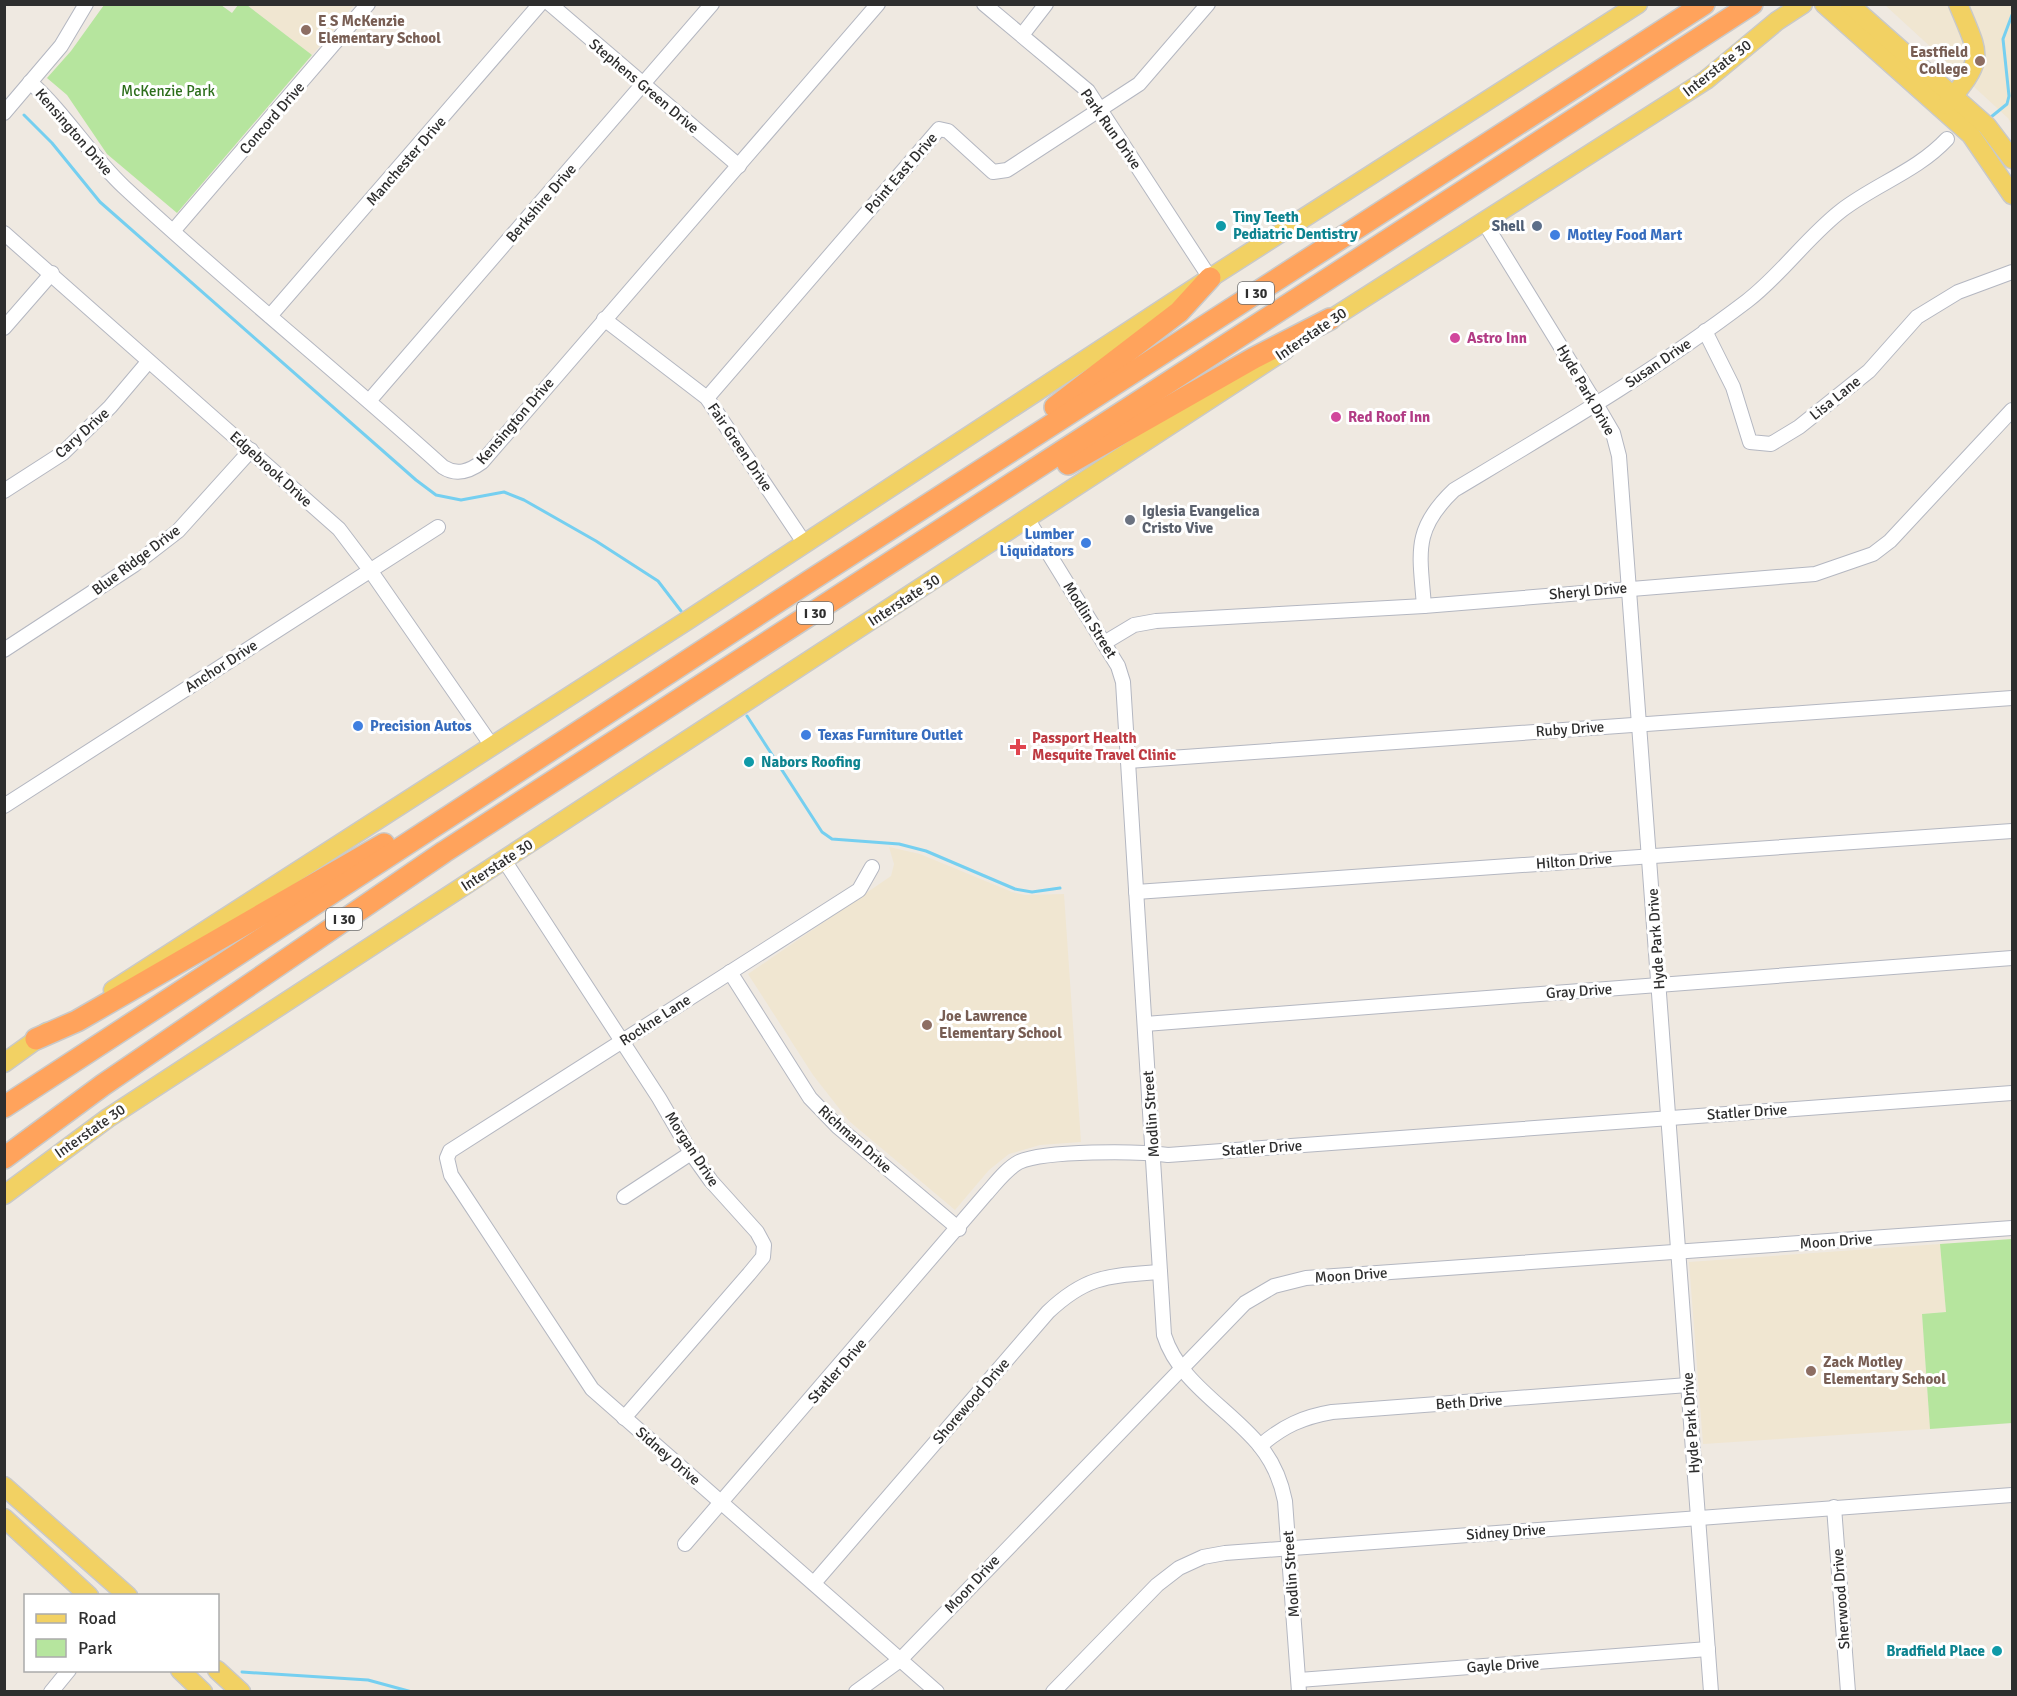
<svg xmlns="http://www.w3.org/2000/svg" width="2017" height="1696" font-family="Signika,sans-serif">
<rect width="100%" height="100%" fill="#efe9e1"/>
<!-- education -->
<g fill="#f0e6d1">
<polygon points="247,5 354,5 312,55"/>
<polygon points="1885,5 2012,5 2012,125 2008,118"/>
<polygon points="889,847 920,854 1012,892 1025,895 1064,894 1081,1142 1040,1145 1009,1154 989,1170 955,1210 849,1121 813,1075 748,974 891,876 894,864"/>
<polygon points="1940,1244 1946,1312 1922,1314 1930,1429 1703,1444 1689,1262"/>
</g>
<!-- green -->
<g fill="#b6e59e">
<polygon points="104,5 221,5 232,13 238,5 247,5 312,55 177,213 107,154 67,95 47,78 71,51"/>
<polygon points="2012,1239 2012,1423 1930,1429 1922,1314 1946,1312 1940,1244"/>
</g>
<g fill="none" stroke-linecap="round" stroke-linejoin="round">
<!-- stream -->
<g stroke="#75cff0" stroke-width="3">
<polyline points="24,115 52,143 100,202 416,480 436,495 461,500 504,492 524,500 596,541 658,581 681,611"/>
<polyline points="1991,117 2007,104 2009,96 2003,39 2012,15"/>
<polyline points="747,716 822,832 832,839 899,844 926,851 1015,889 1032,892 1060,888"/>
<polyline points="242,1672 368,1680 412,1692"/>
</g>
<!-- minor casing -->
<g stroke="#b4b7c1" stroke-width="16">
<g id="minor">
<polyline points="550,4 739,166"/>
<polyline points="984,4 1088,91 1210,278"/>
<polyline points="1022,35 1046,4"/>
<path d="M30,82C65,113 89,154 124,187C227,283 338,372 443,467C457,476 470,471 482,462L878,4"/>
<polyline points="4,113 61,46 86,4"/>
<polyline points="1484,222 1596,404 1613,433 1619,456 1711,1692"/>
<polyline points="174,230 368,4"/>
<polyline points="4,233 339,529 370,570 492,746"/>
<polyline points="270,316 540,4"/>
<polyline points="604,319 707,398 805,544"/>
<polyline points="4,328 52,273"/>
<polyline points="1705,331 1733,387 1750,442 1771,444 1799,427 1869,371 1917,317 1958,292 2012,272"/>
<polyline points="707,398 939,129 948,131 993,172 1007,170 1139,84 1208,4"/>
<polyline points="369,401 712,4"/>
<polyline points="4,491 63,453 110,407 148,362"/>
<path d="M1028,520L1118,666L1123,682L1164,1335C1179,1383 1230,1409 1260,1446C1273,1462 1281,1481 1285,1501L1299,1692"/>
<path d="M1424,606C1420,553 1412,530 1454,490C1554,430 1655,371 1747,301C1782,274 1807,237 1842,210C1876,184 1917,171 1947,139"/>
<polyline points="1104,643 1134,625 1156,621 1424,606 1815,574 1873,554 1890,541 2012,410"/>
<polyline points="4,650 134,565 178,531 251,450"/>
<polyline points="1128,761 2012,698"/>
<polyline points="4,806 438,527"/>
<polyline points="504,860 659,1098 691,1153 711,1181 757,1232 764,1245 763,1257 749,1274 624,1418"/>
<polyline points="872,867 859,890 450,1151 447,1158 451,1175 592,1389 937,1692"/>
<polyline points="1136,892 2012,831"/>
<polyline points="730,972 810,1098 838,1127 959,1229"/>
<polyline points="1145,1024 2012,958"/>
<polyline points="624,1197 691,1153"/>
<path d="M1260,1446C1283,1426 1303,1417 1332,1412L1688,1385"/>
<polyline points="1834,1507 1848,1692"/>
<path d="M685,1544L986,1194C996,1183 1006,1169 1019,1162C1046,1150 1138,1151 1168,1155L2012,1093"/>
<path d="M814,1583L1048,1312C1087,1275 1109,1276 1160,1272"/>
<polyline points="1299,1680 1708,1649"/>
<polyline points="51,1692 69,1670"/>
<polyline points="856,1692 900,1660 1245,1303 1274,1286 1306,1278 2012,1228"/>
<polyline points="1053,1692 1157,1585 1179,1568 1203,1557 1225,1553 2012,1495"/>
</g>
</g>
<!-- major casing -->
<g stroke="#c9c9c9" stroke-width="21">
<g id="major">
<polyline points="1824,4 1971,135 2012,195"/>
<polyline points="1849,4 1987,126 2012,159"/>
<path d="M1946,105C1985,58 1981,59 1958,4"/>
<polyline points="1320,326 1706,80 1777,21 1803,4"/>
<polyline points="113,990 688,620 1210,278 1638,4"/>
<polyline points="4,1063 47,1032"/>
<polyline points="4,1195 108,1118 1285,350"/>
<polyline points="4,1486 128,1596"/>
<polyline points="4,1518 89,1596"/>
<polyline points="180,1670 203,1692"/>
<polyline points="217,1670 241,1692"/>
</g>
</g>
<!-- highway casing -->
<g stroke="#c9c9c9" stroke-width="24">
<g id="highway">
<polyline points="1055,407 1179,312 1210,278"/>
<polyline points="1068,464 1254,358 1330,319"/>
<polyline points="36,1039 77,1021 384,844"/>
<polyline points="4,1107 808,582 1704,4"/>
<polyline points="4,1158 103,1085 444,852 1752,4"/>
</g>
</g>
<!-- minor -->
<use href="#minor" stroke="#fff" stroke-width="14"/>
<!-- major -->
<use href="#major" stroke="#f2d163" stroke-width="18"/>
<!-- highway -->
<use href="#highway" stroke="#ffa35c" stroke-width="21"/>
</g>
<!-- markers -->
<g fill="#8d6e63" stroke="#fff" stroke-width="2">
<circle cx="306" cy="30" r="6"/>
<circle cx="1980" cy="61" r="6"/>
<circle cx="927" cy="1025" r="6"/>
<circle cx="1811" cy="1371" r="6"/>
</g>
<g fill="#0f9aa8" stroke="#fff" stroke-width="2">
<circle cx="1221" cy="226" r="6"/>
<circle cx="749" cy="762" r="6"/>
<circle cx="1997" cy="1651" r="6"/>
</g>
<circle fill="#5c6f8a" stroke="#fff" stroke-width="2" cx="1537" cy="226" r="6"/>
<g fill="#3f7fe0" stroke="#fff" stroke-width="2">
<circle cx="1555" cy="235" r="6"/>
<circle cx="1086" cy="543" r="6"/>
<circle cx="358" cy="726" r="6"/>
<circle cx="806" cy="735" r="6"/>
</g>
<g fill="#d1479c" stroke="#fff" stroke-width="2">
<circle cx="1455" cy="338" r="6"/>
<circle cx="1336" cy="417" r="6"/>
</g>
<circle fill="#6b7280" stroke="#fff" stroke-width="2" cx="1130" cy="520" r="6"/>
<path fill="#e0444e" stroke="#fff" stroke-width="2" d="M1015 738h6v6h6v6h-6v6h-6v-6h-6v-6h6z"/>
<g text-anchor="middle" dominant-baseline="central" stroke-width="6" stroke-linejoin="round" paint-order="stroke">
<!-- shield labels -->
<g fill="#fff" stroke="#6d6d6d" stroke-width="1.5">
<rect x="1238" y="282" width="36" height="22" rx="4.5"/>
<rect x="797" y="602" width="36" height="22" rx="4.5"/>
<rect x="326" y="908" width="36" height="22" rx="4.5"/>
</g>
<g font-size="14" font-weight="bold" fill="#2e2e2e">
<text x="1256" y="293">I 30</text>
<text x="815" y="613">I 30</text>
<text x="344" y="919">I 30</text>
</g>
<!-- education labels -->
<g font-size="15" font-weight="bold" fill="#785e54" stroke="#fff" text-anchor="start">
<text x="318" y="21">E S McKenzie<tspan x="318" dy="17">Elementary School</tspan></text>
<text x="1968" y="52" text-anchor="end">Eastfield<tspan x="1968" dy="17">College</tspan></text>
<text x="939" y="1016">Joe Lawrence<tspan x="939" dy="17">Elementary School</tspan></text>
<text x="1823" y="1362">Zack Motley<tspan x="1823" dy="17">Elementary School</tspan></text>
</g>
<!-- street labels -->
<g font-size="15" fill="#2e2e2e" stroke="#fff">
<text transform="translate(1717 68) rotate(-38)">Interstate 30</text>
<text transform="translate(644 86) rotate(40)">Stephens Green Drive</text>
<text transform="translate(272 118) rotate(-49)">Concord Drive</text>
<text transform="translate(1111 129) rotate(55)">Park Run Drive</text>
<text transform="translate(74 132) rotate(49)">Kensington Drive</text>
<text transform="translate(406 161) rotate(-49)">Manchester Drive</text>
<text transform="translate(901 173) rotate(-49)">Point East Drive</text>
<text transform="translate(541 203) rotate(-49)">Berkshire Drive</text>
<text transform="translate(1311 334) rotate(-34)">Interstate 30</text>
<text transform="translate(1658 363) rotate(-34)">Susan Drive</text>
<text transform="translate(1586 390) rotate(60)">Hyde Park Drive</text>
<text transform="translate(1835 398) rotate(-39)">Lisa Lane</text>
<text transform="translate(515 421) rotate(-49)">Kensington Drive</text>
<text transform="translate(82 433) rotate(-42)">Cary Drive</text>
<text transform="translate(740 447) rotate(56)">Fair Green Drive</text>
<text transform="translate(271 469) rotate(42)">Edgebrook Drive</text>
<text transform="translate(136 560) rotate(-37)">Blue Ridge Drive</text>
<text transform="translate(1588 591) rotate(-5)">Sheryl Drive</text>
<text transform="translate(904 600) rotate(-33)">Interstate 30</text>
<text transform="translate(1090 620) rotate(58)">Modlin Street</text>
<text transform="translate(221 666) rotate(-33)">Anchor Drive</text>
<text transform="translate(1570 729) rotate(-4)">Ruby Drive</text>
<text transform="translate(1574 861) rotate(-4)">Hilton Drive</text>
<text transform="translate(497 865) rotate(-33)">Interstate 30</text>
<text transform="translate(1656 939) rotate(-94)">Hyde Park Drive</text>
<text transform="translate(1579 991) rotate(-4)">Gray Drive</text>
<text transform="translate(655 1020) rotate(-33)">Rockne Lane</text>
<text transform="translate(1747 1112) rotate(-4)">Statler Drive</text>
<text transform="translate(1151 1114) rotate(-94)">Modlin Street</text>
<text transform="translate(90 1131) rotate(-35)">Interstate 30</text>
<text transform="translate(855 1139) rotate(42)">Richman Drive</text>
<text transform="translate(1262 1148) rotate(-4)">Statler Drive</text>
<text transform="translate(692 1149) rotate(57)">Morgan Drive</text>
<text transform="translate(1836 1241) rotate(-4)">Moon Drive</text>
<text transform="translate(1351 1275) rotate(-4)">Moon Drive</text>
<text transform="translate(837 1371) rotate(-49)">Statler Drive</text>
<text transform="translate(971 1401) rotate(-49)">Shorewood Drive</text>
<text transform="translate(1469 1402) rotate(-4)">Beth Drive</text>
<text transform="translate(1691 1423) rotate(-94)">Hyde Park Drive</text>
<text transform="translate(668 1456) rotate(41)">Sidney Drive</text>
<text transform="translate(1506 1532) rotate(-4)">Sidney Drive</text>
<text transform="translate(1291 1574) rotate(-94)">Modlin Street</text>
<text transform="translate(972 1584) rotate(-47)">Moon Drive</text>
<text transform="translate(1841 1599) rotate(-94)">Sherwood Drive</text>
<text transform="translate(1503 1665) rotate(-4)">Gayle Drive</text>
</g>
<!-- park labels -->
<g font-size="15" fill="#2c6e1b" stroke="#fff">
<text x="168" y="91">McKenzie Park</text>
</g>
<!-- culture labels -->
<g font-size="15" font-weight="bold" fill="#0d838f" stroke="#fff" text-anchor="start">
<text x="1233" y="217">Tiny Teeth<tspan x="1233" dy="17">Pediatric Dentistry</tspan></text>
<text x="761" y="762">Nabors Roofing</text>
<text x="1985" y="1651" text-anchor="end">Bradfield Place</text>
</g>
<!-- service labels -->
<g font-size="15" font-weight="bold" fill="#4e5e75" stroke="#fff" text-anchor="end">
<text x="1525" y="226">Shell</text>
</g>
<!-- shop labels -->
<g font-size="15" font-weight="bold" fill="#366cbe" stroke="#fff" text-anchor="start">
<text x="1567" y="235">Motley Food Mart</text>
<text x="1074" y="534" text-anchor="end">Lumber<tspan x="1074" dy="17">Liquidators</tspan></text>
<text x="370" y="726">Precision Autos</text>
<text x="818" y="735">Texas Furniture Outlet</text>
</g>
<!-- hotel labels -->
<g font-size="15" font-weight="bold" fill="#b23c85" stroke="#fff" text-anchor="start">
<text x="1467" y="338">Astro Inn</text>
<text x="1348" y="417">Red Roof Inn</text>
</g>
<!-- worship labels -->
<g font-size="15" font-weight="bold" fill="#5b616d" stroke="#fff" text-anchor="start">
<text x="1142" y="511">Iglesia Evangelica<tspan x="1142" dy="17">Cristo Vive</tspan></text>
</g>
<!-- health labels -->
<g font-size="15" font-weight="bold" fill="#be3a42" stroke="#fff" text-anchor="start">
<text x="1032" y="738">Passport Health<tspan x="1032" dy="17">Mesquite Travel Clinic</tspan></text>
</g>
</g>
<!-- border -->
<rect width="2017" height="1696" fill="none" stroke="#2e2e2e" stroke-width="12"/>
<!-- legend -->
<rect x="24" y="1594" width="195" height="78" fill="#ffffff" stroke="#ababab" stroke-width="1.5"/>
<rect x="36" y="1614" width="30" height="9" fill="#f2d163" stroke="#ababab" stroke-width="1.5"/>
<text x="78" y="1624" font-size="18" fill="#2e2e2e">Road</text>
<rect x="36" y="1639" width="30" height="18" fill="#b6e59e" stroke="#ababab" stroke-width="1.5"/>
<text x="78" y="1654" font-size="18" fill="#2e2e2e">Park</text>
</svg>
